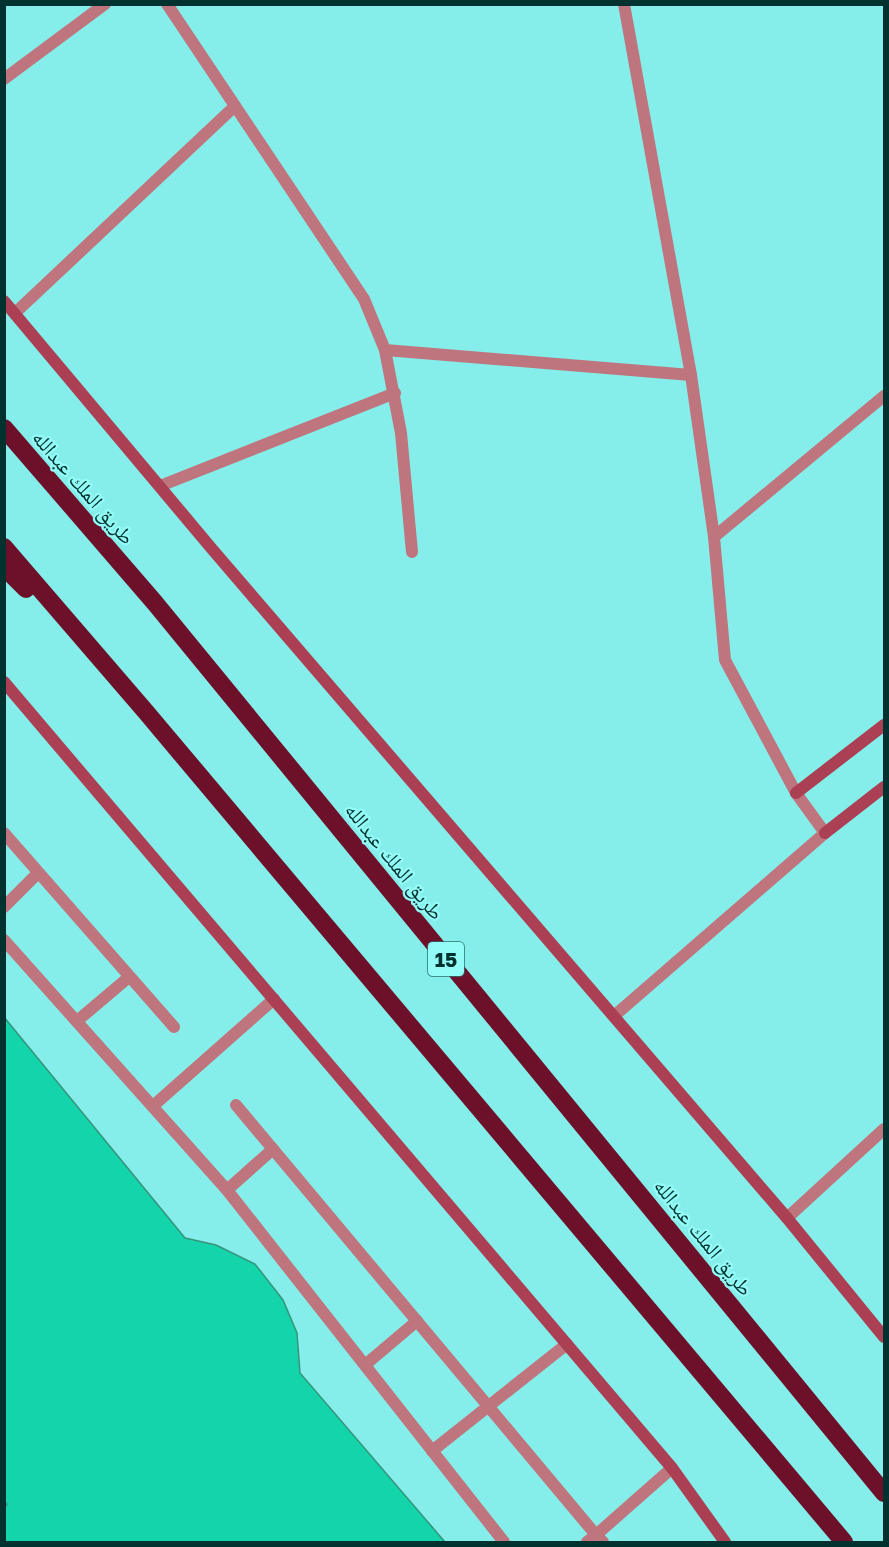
<svg xmlns="http://www.w3.org/2000/svg" width="889" height="1547" font-family="'Golos Text','Noto Naskh Arabic',sans-serif">
<rect width="100%" height="100%" fill="#86eeea"/>
<!-- building -->
<polygon fill="#14d4ab" stroke="#36957c" stroke-width="1.5" points="4,1017 185,1238 216,1245 255,1264 283,1300 297,1333 300,1373 445,1542 4,1542 4,1509 7,1504 4,1501"/>
<g fill="none" stroke-linecap="round" stroke-linejoin="round">
<!-- lane -->
<g stroke="#bf757e" stroke-width="12">
<polyline points="4,833 174,1027"/>
<polyline points="4,907 38,873"/>
<polyline points="4,940 227,1190 504,1542"/>
<polyline points="77,1021 129,977"/>
<polyline points="236,1105 596,1535 672,1468"/>
<polyline points="153,1106 274,999"/>
<polyline points="227,1190 273,1149"/>
<polyline points="365,1365 417,1321"/>
<polyline points="432,1451 567,1344"/>
<polyline points="587,1542 596,1535 603,1542"/>
</g>
<!-- street -->
<g stroke="#bf757e" stroke-width="12">
<polyline points="167,4 364,299 385,350"/>
<polyline points="4,79 105,4"/>
<polyline points="15,313 235,106"/>
<polyline points="160,486 395,393"/>
<polyline points="714,537 884,396"/>
<polyline points="412,552 401,433 385,350 691,375"/>
<polyline points="614,1016 825,833 796,793 725,660 714,537 691,375 624,4"/>
<polyline points="787,1218 884,1129"/>
</g>
<!-- secondary -->
<g stroke="#ab3f53" stroke-width="12">
<polyline points="4,301 212,549 787,1218 884,1337"/>
<polyline points="4,682 672,1468 725,1542"/>
<polyline points="796,793 884,725"/>
<polyline points="825,833 884,787"/>
</g>
<!-- highway -->
<g stroke="#6d1029" stroke-width="18">
<polyline points="4,428 155,603 884,1493"/>
<polyline points="4,547 146,712 844,1542"/>
<polyline points="4,567 26,589"/>
</g>
</g>
<g text-anchor="middle" dominant-baseline="central" stroke-width="4.5" stroke-linejoin="round" paint-order="stroke">
<!-- shield labels -->
<rect fill="#94fcf7" stroke="#2d6f6c" stroke-width="1.5" x="428" y="942" width="36" height="34" rx="4.5"/>
<g font-size="20" font-weight="bold" fill="#013230">
<text x="446" y="959">15</text>
</g>
<!-- street labels -->
<g font-size="21" fill="#013230" stroke="#94fcf7">
<text transform="translate(84 487) rotate(49)">طريق الملك عبدالله</text>
<text transform="translate(395 861) rotate(51)">طريق الملك عبدالله</text>
<text transform="translate(704 1237) rotate(51)">طريق الملك عبدالله</text>
</g>
</g>
<!-- border -->
<rect width="889" height="1547" fill="none" stroke="#013230" stroke-width="12"/>
</svg>
